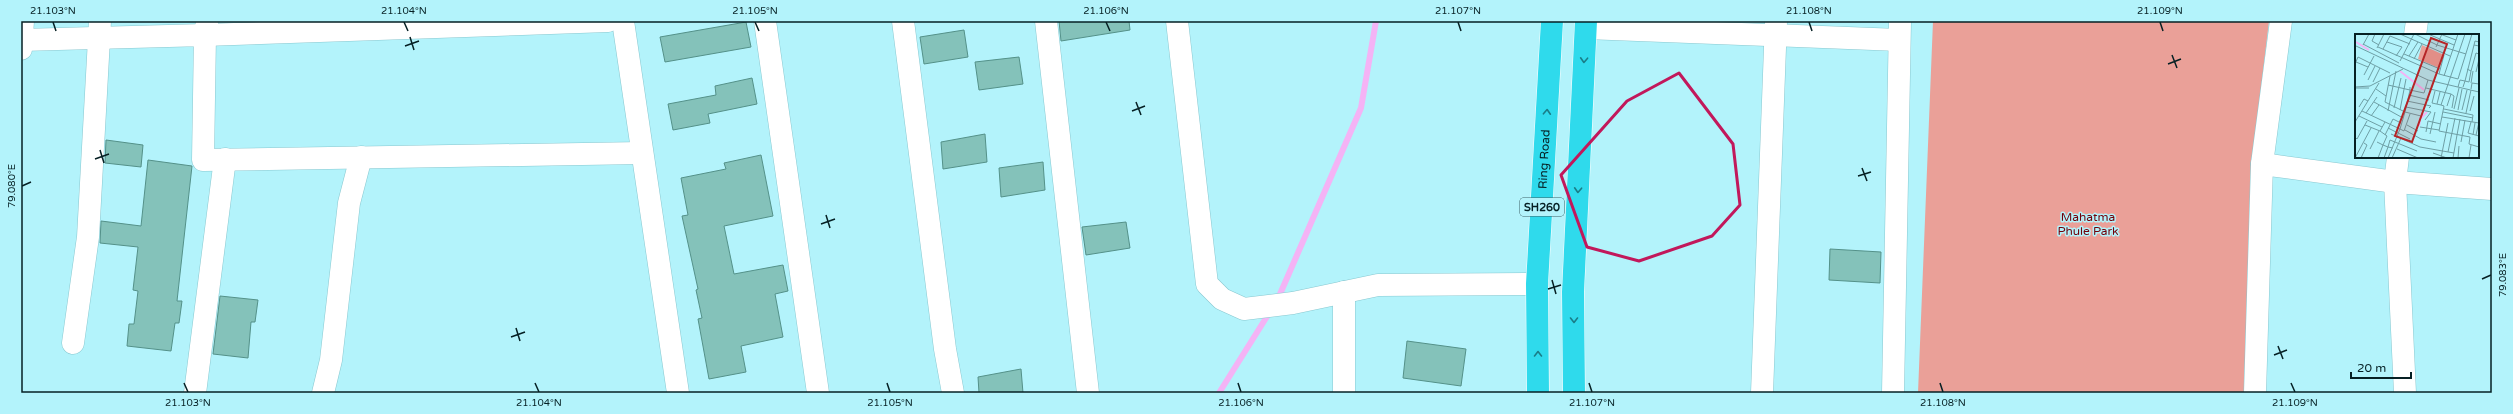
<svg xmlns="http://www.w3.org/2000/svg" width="2513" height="414" font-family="'Varela Round',sans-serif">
<rect width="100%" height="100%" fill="#b3f3fb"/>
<!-- green -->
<polygon fill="#eaa098" points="1933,21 2269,21 2253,156 2248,393 1918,393"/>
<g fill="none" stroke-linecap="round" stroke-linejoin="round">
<!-- stream -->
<g stroke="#f4b3f5" stroke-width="6">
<polyline points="1277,301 1361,108 1376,21"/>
<polyline points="1219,393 1271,310"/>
</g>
</g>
<!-- building -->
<g fill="#84c2ba" stroke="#549189">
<polygon points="1059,21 1129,21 1130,30 1061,41"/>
<polygon points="746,22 751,47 665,62 660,37"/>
<polygon points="964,30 968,57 924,64 920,37"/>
<polygon points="1019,57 1023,84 979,90 975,62"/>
<polygon points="752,78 757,104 708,114 710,123 673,130 668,104 716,95 715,86"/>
<polygon points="985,134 987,162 943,169 941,142"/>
<polygon points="106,140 143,145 141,167 105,163"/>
<polygon points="761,155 773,216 724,226 734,274 783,265 788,291 775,294 783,337 741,346 746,372 709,379 698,319 702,318 696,290 698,289 682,216 688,215 681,178 726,169 724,163"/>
<polygon points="148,160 192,166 177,301 182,301 179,323 175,323 171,351 127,346 129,324 134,324 138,291 133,290 138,247 100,243 101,221 141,226"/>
<polygon points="1043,162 1045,190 1001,197 999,168"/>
<polygon points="1126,222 1130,248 1086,255 1082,227"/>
<polygon points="1830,249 1881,252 1880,283 1829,280"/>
<polygon points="220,296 258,300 255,322 251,322 248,358 213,354"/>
<polygon points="1407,341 1466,349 1461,386 1403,378"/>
<polygon points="1021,369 1023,393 979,393 978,377"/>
</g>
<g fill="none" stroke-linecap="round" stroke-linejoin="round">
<!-- minor casing -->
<g stroke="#89c8d0" stroke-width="23">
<g id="minor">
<polyline points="207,21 205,35 608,21"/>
<polyline points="623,21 678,393"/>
<polyline points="765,21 818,393"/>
<polyline points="903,21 945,349 953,393"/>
<polyline points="1046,21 1088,393"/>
<polyline points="1177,21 1207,284 1222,299 1244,309 1293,303 1378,285 1537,284"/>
<polyline points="1586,28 1899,40"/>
<polyline points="2415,35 2417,21"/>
<polyline points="21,40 205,35 203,160 642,153"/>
<polyline points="21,49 23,21"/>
<polyline points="2398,157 2395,182 2405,393"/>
<polyline points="2262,164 2395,182 2492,189"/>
<polyline points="1344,292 1344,393"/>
<polyline points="73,343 88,237 100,21"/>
<polyline points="195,393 225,159"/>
<polyline points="323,393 331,360 349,203 361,157"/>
<polyline points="1762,393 1776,21"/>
<polyline points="1893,393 1900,21"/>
<polyline points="2255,393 2262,164 2281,21"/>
</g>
</g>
<!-- highway casing -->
<g stroke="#fff" stroke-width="23">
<g id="highway">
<path id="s1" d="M1538,393L1537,284L1552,21"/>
<polyline points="1574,393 1573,292 1586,21"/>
</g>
</g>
<!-- minor -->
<use href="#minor" stroke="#fff" stroke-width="22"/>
<!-- highway -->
<use href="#highway" stroke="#2fdaec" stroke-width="22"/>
</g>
<!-- one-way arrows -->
<defs><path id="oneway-chevron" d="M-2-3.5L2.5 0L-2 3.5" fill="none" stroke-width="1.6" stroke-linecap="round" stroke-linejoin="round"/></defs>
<g stroke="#1a7d88">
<use href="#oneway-chevron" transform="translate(1584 60) rotate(93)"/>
<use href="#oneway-chevron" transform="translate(1547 112) rotate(-87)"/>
<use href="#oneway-chevron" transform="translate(1578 190) rotate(93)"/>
<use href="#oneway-chevron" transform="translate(1574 320) rotate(90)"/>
<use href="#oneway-chevron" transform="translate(1538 354) rotate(-90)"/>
</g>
<!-- marked area -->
<path fill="none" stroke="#c2185b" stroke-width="3" stroke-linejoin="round" d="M1679,73L1733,144L1740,205L1712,236L1639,261L1587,247L1561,175L1627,101Z"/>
<!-- ticks -->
<path fill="none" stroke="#062024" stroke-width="1.5" d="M53,22L56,31M404,22L408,31M755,22L759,31M1106,22L1110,31M1458,22L1461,31M1809,22L1812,31M2160,22L2163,31M410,37L414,50M405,46L419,41M2172,55L2177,68M2168,64L2181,59M1136,102L1141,115M1132,111L1145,106M100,150L104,163M95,159L109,154M1862,168L1867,181M1858,176L1871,172M22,186L31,182M826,215L830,228M821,224L835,219M2482,279L2491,275M1552,280L1556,294M1548,289L1561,285M516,328L520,341M511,337L525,332M2278,346L2283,359M2274,355L2287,350M184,383L188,392M535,383L539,392M887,383L890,392M1238,383L1241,392M1589,383L1592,392M1940,383L1943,392M2291,383L2295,392"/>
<g text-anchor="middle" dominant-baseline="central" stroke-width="3" stroke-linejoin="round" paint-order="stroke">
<!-- shield labels -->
<rect fill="#b3f3fb" stroke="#3a5f64" stroke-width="1" x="1520" y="198" width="44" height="18" rx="3"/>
<g font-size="11" font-weight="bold" fill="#062024">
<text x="1542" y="207">SH260</text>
</g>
<!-- street labels -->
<g font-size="12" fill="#062024" stroke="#b3f3fb">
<text stroke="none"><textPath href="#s1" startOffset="234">Ring Road</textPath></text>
</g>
<!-- park labels -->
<g font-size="12" fill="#720009" stroke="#b3f3fb">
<text x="2088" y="217">Mahatma<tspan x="2088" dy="14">Phule Park</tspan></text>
</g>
</g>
<!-- overview -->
<g transform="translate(2355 34)">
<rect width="124" height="124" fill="#b3f3fb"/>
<path d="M67,11L89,21L84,34L63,25Z" fill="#eaa098"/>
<path fill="none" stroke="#f4b3f5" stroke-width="2" d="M1,8L14,16M45,37L69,56M64,92L65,85L72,78"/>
<path fill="none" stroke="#6e9fa5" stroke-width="1" d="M20,0L17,7L24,11M45,0L95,22M60,0L82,11L111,20M73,0L99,11M85,0L101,6M110,0L86,71L89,72L84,97L115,103L114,110L124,113M35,2L55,10M32,8L47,13L41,22M124,8L120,7L119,11L124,12M8,10L44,29M8,11L14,0M1,12L73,46L124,58M23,13L84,40L103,45L117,0M81,13L87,0M22,14L29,0M28,15L35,2M49,20L85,35M54,22L63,8M59,25L67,10M45,27L59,0M1,28L13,33M0,30L3,23L35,39M112,35L116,37L121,19L124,20M121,38L124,25M84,40L89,21M9,41L19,22M89,42L103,0M13,46L20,32M18,48L25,34M116,49L118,37M33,51L55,56L50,78L30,68L35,42M0,53L15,52L48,35M55,53V56L69,59L73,46M103,53L105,46L110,47L119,11M108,53L110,47L114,48L116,37M0,54H14M71,54L96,60L92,72M21,55L31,62M116,55L117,49L124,50M80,57L77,69L86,71M96,60L99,62L97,74M54,61L74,66M52,67L76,72L74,74M19,68L48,84M82,70L85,58M4,73L9,65L13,67M51,73L76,78L70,86M39,74L46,44M89,75L118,81L117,88M99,75L104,54M45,76L51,45M103,76L107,55M107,76L112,56M7,77L45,95L50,78L66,82M33,77L41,37M115,77L119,62M88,78L118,84M11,79L22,63M111,79L116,56M4,82L27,93M16,82L24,71M87,83L124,89M0,88L24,49M116,88L113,99L124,102M10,91L25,97M52,91L63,97M65,93L84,96M33,94L55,105M50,96L66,105L81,108M71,98L73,87L86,90M36,100L65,113L99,119M75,100L80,78M30,101L38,85L46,89M102,101L105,85M118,101L120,89M121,101L124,88M0,103L2,105L12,87M22,108L28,111L23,124M106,108L110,86M38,114L33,113L35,106L62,117M15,115L24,97M42,115L63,124M93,118L100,84M78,119L92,124M0,124L16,94M6,124L12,111L9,109M29,124L33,113L28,111L32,102L25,97L30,88M33,124L45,95L49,97L55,80M37,124L46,104M86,124L93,89M98,124L102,101M103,124L104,112M114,124L116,111"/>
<path fill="#b52527" fill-opacity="0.15" stroke="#b52527" stroke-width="2" d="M76,4L92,10L57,108L40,102Z"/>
<rect width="124" height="124" fill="none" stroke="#062024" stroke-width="2"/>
</g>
<!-- border -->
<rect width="2513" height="414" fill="none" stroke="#b3f3fb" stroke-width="44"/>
<!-- scale -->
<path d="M2351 372v6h60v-6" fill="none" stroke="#062024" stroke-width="2"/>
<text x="2357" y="372" font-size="12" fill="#062024" stroke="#b3f3fb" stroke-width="3" paint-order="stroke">20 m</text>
<rect x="22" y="22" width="2469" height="370" fill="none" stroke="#062024" stroke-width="1.5"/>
<g font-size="10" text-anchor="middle" fill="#062024">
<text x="53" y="14">21.103°N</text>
<text x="404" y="14">21.104°N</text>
<text x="755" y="14">21.105°N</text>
<text x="1106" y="14">21.106°N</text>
<text x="1458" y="14">21.107°N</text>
<text x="1809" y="14">21.108°N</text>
<text x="2160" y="14">21.109°N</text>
<text transform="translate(11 186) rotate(-90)" y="4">79.080°E</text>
<text transform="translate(2502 275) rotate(-90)" y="4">79.083°E</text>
<text x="188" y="406">21.103°N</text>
<text x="539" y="406">21.104°N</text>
<text x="890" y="406">21.105°N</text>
<text x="1241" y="406">21.106°N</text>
<text x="1592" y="406">21.107°N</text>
<text x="1943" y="406">21.108°N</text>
<text x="2295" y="406">21.109°N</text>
</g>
</svg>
